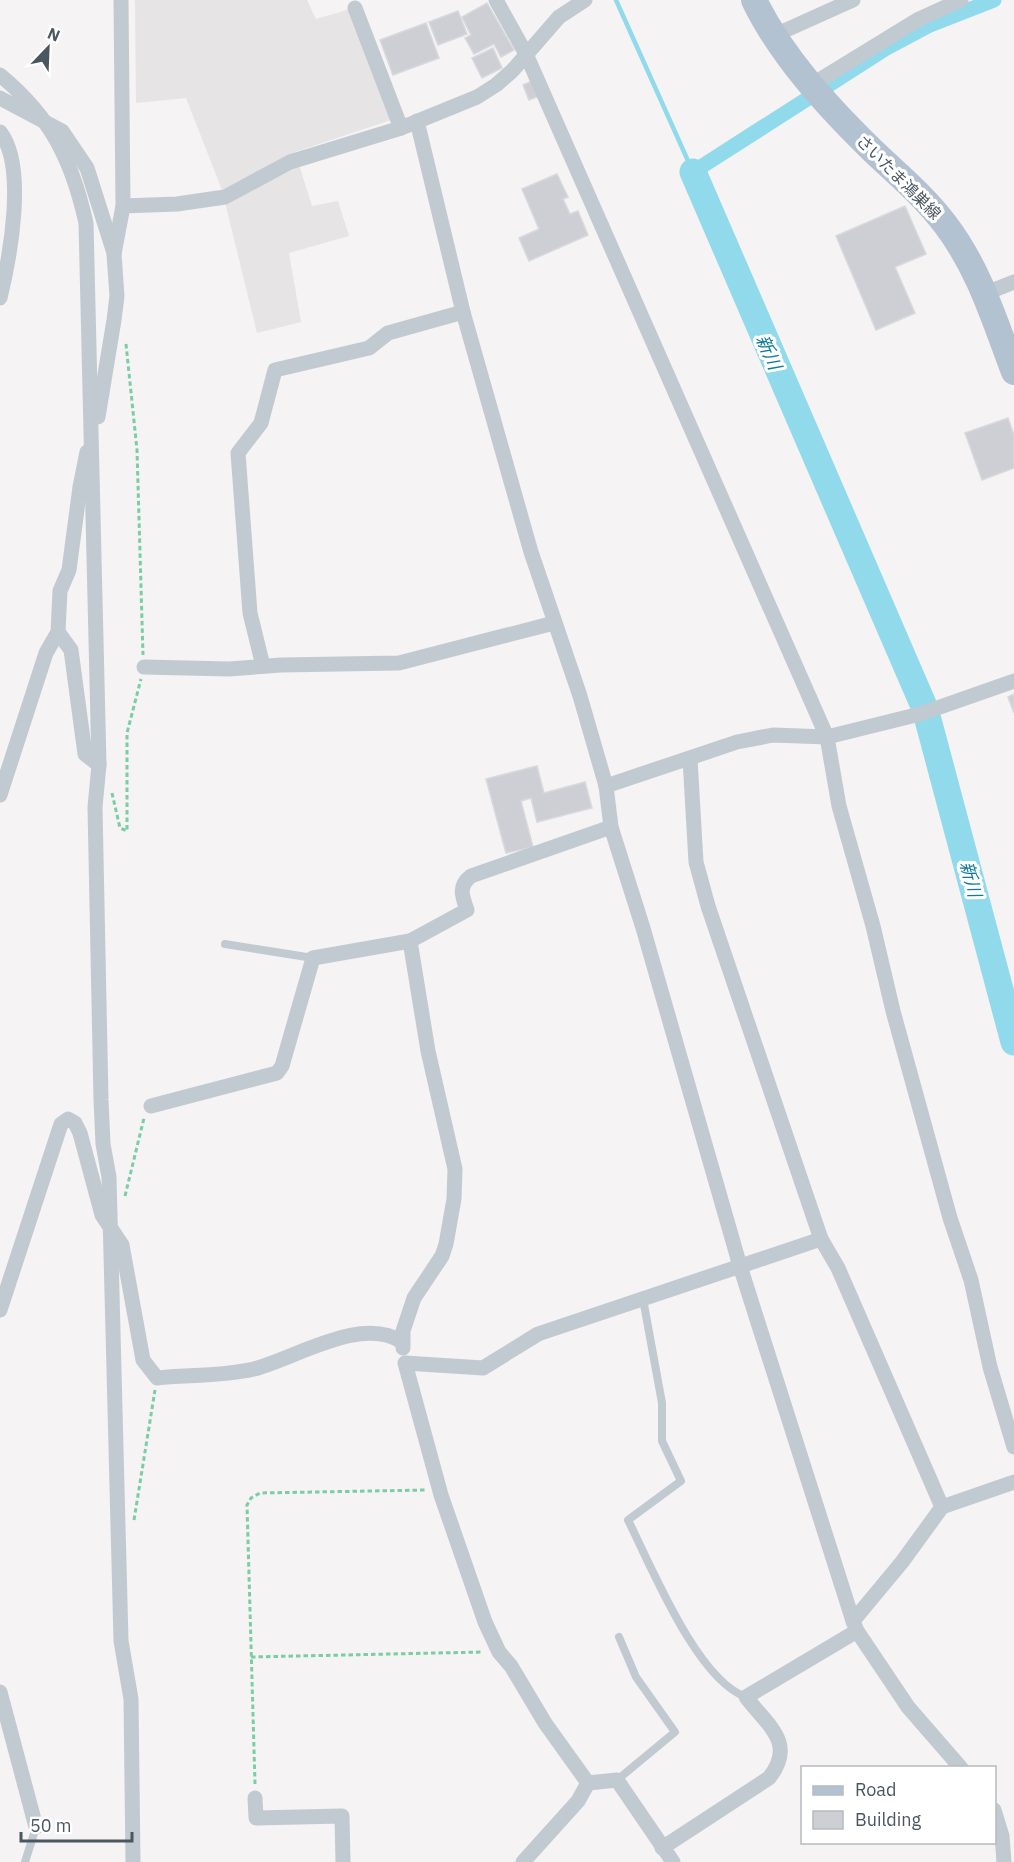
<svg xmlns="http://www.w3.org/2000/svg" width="1014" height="1862" font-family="'IBM Plex Sans','Noto Sans JP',sans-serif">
<rect width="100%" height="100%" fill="#f5f3f3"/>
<!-- education -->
<polygon fill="#e6e4e5" points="135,0 307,0 316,19 350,9 394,119 295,152 312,206 338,201 349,236 289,253 301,322 257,333 222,190 186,98 136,103"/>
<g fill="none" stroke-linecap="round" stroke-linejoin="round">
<!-- stream -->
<polyline stroke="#91daec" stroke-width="4.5" points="616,0 693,172"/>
<!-- canal -->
<polyline stroke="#91daec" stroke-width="15" points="693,172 885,49 930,25 994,0"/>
<!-- river -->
<g stroke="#91daec" stroke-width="27">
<polyline points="693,172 923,704"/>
<polyline points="927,716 1014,1042"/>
</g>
</g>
<!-- building -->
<g fill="#cdcfd5" stroke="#d7d9de" stroke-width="1.5">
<polygon points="487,3 514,50 501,57 494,44 474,54 465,38 471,35 462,17"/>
<polygon points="458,11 467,34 438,45 429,22"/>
<polygon points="426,23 439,58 393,75 380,40"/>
<polygon points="493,48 502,68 482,78 472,58"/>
<polygon points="532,81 539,96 529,100 523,85"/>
<polygon points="557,174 568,197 563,199 570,214 578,211 588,235 529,261 519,238 539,229 522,189"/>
<polygon points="905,206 926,254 895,267 915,313 876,330 836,236"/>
<polygon points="1008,418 1014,435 1014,468 982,480 965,433"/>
<polygon points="1014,694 1014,713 1008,697"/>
<polygon points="537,766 544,793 585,782 592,808 537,822 531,798 521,801 533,847 506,853 486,779"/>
</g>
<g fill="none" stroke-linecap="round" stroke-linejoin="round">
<!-- path -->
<g stroke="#7bcea4" stroke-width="3" stroke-dasharray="4.5 3" stroke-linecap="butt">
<polyline points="126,344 137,450 143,655"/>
<polyline points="112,793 120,828 127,831 127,733 141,679"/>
<polyline points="125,1196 144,1118"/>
<polyline points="134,1520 155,1390"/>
<polyline points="251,1657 483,1652"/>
<polyline points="255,1784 247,1505 251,1498 260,1493 426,1490"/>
</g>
<!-- service -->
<g stroke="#c1cad1" stroke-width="8">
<polyline points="225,944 313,958"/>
<path d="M643,1299L662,1403V1441L681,1481L628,1520C651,1566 697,1680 746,1697"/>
<polyline points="617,1780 675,1732 636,1677 619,1637"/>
<polyline points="25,1862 36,1827"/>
</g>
<!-- minor -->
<g stroke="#c1cad1" stroke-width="15">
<polyline points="496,0 526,54 827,737 839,806 873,926 893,1011 950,1218 971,1280 990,1367 1014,1447"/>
<polyline points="355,8 401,128"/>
<polyline points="775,35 853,0"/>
<path d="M0,75C51,117 72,160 86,223L99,765L95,807L101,1100L103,1144L109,1177L121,1641L131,1699L133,1862"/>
<polyline points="813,84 919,19 961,0"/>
<polyline points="0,98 62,131 87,168 114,253"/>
<polyline points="417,121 463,312 531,552 580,696 606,786 611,827 643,928 740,1266 853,1621 857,1631 908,1707 961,1768"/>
<path d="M0,132C27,166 10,257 0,298"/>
<polyline points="123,206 177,204 225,197 290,162 401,128 477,97 496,85 512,71 559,17 585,0"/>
<polyline points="984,294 1014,282"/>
<polyline points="98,417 114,320 117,296 114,254 123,206 121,0"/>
<polyline points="58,632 71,650 85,754 99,765"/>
<polyline points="263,666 250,613 238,453 261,423 275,370 369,348 388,333 463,312"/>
<polyline points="144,667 229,669 281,665 399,663 554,623"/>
<polyline points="690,759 696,862 708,906 821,1239 838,1268 942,1507"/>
<polyline points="606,786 737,742 773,735 827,737 920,714 1014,681"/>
<polyline points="0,795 46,653 58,632 60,591 69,570 80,487 87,452"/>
<polyline points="151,1106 277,1073 282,1066 313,958 410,941"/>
<path d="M0,1310L61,1124L68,1119L75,1123L80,1133L102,1215L122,1245L143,1360L157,1378C188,1375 224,1376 254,1369C296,1358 362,1315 402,1342"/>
<path d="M403,1348V1331L414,1298L442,1256L446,1244L454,1199L455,1169L428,1051L410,941L467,910C462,896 458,886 471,876L611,827"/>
<polyline points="853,1621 902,1562 942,1507 1014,1482"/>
<polyline points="0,1692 36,1827"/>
<polyline points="588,1783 545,1723 511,1666 499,1652 485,1622 441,1495 405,1363 483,1368 538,1334 821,1239"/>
<polyline points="588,1783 617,1780 673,1862"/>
<polyline points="255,1798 256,1818 342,1816 343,1862"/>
<polyline points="994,1810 1002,1836 1004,1862"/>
<path d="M662,1848L769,1778C797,1743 767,1725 746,1697L857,1631"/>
<polyline points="523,1862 578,1801 588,1783"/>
</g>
<!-- primary -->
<path stroke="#b3c2d0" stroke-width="26" d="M754,0C781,56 828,107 872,150C897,174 924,196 945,224C979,268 995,322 1014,372"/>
</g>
<g text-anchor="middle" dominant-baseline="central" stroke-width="6" stroke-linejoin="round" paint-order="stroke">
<!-- street labels -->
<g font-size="16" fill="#4a5660" stroke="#fff">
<text transform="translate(899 177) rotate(45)">さいたま鴻巣線</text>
</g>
<!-- water labels -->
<g font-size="18" font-style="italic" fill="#0f7c97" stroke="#fff">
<text transform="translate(769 352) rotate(66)">新川</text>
<text transform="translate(971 879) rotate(75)">新川</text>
</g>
</g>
<!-- legend -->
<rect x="801" y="1766" width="195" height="78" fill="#ffffff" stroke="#b7bbbf" stroke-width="1.5"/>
<rect x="813" y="1786" width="30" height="9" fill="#b3c2d0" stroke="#b7bbbf" stroke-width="1.5"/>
<text x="855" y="1796" font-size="18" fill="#4a5660">Road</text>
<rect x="813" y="1811" width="30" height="18" fill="#cdcfd5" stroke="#b7bbbf" stroke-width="1.5"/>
<text x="855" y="1826" font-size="18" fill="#4a5660">Building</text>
<!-- north arrow -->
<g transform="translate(48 48) rotate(23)" stroke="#ffffff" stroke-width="4.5" paint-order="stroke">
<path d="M0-4.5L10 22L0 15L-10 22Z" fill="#4a5660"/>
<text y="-9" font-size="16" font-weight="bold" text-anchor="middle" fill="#4a5660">N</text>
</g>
<!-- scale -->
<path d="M21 1832v9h111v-9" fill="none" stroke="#4a5660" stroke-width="3"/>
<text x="30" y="1832" font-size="18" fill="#4a5660" stroke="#ffffff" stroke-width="4.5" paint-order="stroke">50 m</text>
</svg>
